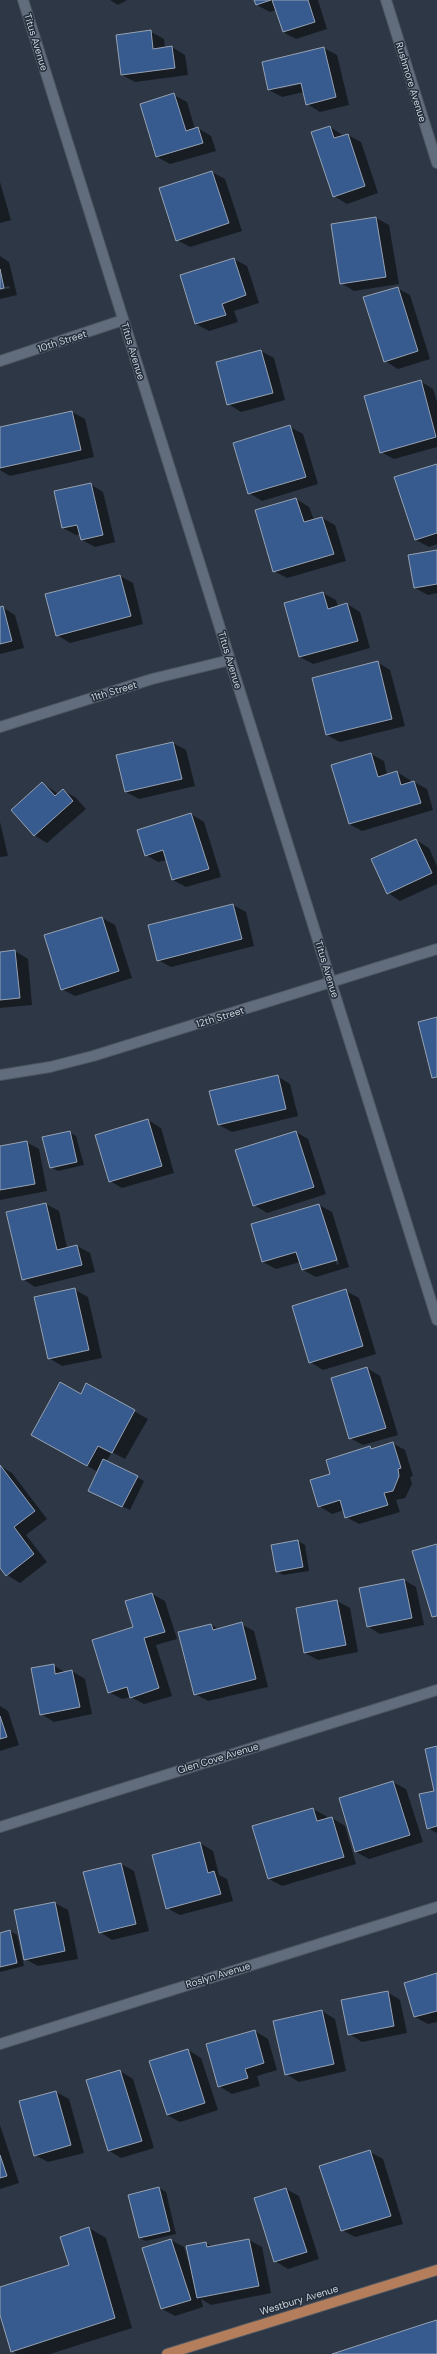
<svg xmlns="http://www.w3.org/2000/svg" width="437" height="2354" font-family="'DM Sans',sans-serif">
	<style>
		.shadow { fill: #0007; fill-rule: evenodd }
		.building { fill: #375b8e; stroke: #96a2b3 }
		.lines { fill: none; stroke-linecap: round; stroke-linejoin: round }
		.minor-casing { stroke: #4c5560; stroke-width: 12 }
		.major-casing { stroke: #4c5560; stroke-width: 12 }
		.minor { stroke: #616c7c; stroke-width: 10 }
		.major { stroke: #b47e5c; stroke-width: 10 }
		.labels { text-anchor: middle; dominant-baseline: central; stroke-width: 3; stroke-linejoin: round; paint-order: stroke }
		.street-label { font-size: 10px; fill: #cdd4dc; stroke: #232d3b }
	</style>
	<rect width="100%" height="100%" fill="#2d3745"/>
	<g class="shadow">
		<polygon points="110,0 127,0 118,5"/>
		<polygon points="255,0 318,0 327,29 296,39 283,32 276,10 270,12 257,5"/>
		<polygon points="151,32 164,39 165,48 172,47 185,55 188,75 135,82 122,75"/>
		<path d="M324,48l13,7 12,50 -29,7 -13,-8 -3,-12 -22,5 -13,-7 -6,-28zM305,81l1,2 -27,6v-2z"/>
		<polygon points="174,95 187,102 195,129 198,128 211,136 216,151 170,164 157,157 141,105"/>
		<polygon points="330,127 344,136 348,135 361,142 378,193 347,204 334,196"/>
		<polygon points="212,172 225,179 242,231 190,247 177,240"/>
		<polygon points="0,182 11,220 0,223"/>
		<polygon points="376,218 389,225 399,284 354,291 341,283 332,225"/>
		<polygon points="0,256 9,262 17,295 0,299 0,290 10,288 9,286 0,288"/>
		<polygon points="234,259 247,266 259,303 234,311 238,322 209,331 196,324"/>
		<polygon points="397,288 410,295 430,359 398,369 385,361"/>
		<polygon points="261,351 274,358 285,400 241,412 228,404"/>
		<polygon points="420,381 433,389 437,402 437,447 394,459 381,452"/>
		<polygon points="72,412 85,419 94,457 10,476 0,470 0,428"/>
		<polygon points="290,427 303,434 318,484 262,501 249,493"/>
		<polygon points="437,465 437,544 429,547 416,540"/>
		<polygon points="90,484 103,492 115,542 95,547 82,540 81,534 76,535 63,528"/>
		<polygon points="296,499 309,507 314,520 322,518 335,525 346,561 287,578 274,571"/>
		<polygon points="437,551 437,593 428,595 415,588"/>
		<polygon points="120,576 133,583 143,624 70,643 57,635"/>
		<polygon points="323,593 336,600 338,607 347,604 360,612 370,648 313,664 300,657"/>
		<polygon points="2,607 15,615 24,648 0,654 0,608"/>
		<polygon points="377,662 390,670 405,726 340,742 327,735"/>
		<polygon points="173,743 186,750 195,786 139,799 126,792 117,756"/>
		<polygon points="371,754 384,761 387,775 397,772 410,780 411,783 414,782 427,789 433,810 362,831 349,824"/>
		<polygon points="43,783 58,794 63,790 76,798 86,809 47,843 34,835"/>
		<polygon points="191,814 204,822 221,877 186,887 173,880 167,860 158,862 146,855"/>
		<polygon points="0,822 8,856 0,857"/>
		<polygon points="416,840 429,848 437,866 437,884 400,901 388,893"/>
		<polygon points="233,905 246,912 254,946 171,967 158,960"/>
		<polygon points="102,918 115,925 132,978 75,996 62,989"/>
		<polygon points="15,951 28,959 32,1005 0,1008 0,953"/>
		<polygon points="277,1076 290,1084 298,1116 232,1132 219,1125"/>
		<polygon points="148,1120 161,1128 174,1173 122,1188 110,1181"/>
		<polygon points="69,1132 76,1136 84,1165 58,1171 51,1167"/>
		<polygon points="296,1132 308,1139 326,1194 267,1213 254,1205"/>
		<polygon points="26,1142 39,1149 47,1191 0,1200 0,1147"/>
		<polygon points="46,1204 59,1211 67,1248 77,1246 90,1253 95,1272 35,1287 23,1279"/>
		<path d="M319,1205l13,7 17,55 -33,10 -13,-7 -3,-8 -24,7 -13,-7zM321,1214h2l16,50 -2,1z"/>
		<polygon points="75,1290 88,1297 102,1358 62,1366 49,1358"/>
		<polygon points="346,1291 359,1298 376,1354 323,1370 310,1362"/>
		<polygon points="367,1368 380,1376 398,1435 363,1445 350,1438"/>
		<polygon points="87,1385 148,1419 125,1459 112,1452 106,1462 144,1481 130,1510 96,1494 98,1472 45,1442"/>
		<path d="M392,1443l13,7 8,26 -3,1 2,7 -7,14 -9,2 4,12 -41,12 -13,-7 -2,-7 -12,4 -13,-8 12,-31 39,-28 3,2zM344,1498l1,1 -18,6v-2z"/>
		<polygon points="0,1466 12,1473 47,1519 26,1535 47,1562 20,1583 7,1575 0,1567"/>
		<polygon points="298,1541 305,1545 309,1571 283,1575 277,1571"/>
		<polygon points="404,1580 416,1587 424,1625 380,1634 367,1626"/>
		<polygon points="152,1594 165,1601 177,1639 156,1645 172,1696 144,1704 131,1697 122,1699 109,1692 134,1628"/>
		<polygon points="337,1601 350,1608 358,1652 318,1660 305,1653"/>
		<polygon points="241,1624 254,1631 268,1687 208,1701 195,1694 180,1632 211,1625 219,1629"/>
		<polygon points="53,1665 66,1673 72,1671 85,1679 92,1714 54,1722 41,1714"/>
		<polygon points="0,1706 8,1711 19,1745 0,1751"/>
		<polygon points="437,1747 437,1833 428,1828 435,1792"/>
		<polygon points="393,1782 406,1789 423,1842 369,1859 356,1852"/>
		<polygon points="313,1809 326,1816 327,1819 332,1818 345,1826 356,1864 282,1886 269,1879 254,1826"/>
		<polygon points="200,1843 213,1851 219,1875 227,1879 233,1901 180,1915 167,1908"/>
		<polygon points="121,1864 134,1871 149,1931 112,1940 100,1932"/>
		<polygon points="55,1903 68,1910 78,1959 38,1966 25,1959 16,1910"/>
		<polygon points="10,1931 17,1935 24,1966 0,1972 0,1934"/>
		<polygon points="437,1974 437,2022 428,2024 415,2017 405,1983"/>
		<polygon points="387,1992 400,2000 407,2033 362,2042 349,2034"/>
		<polygon points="322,2011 335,2019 346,2071 299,2082 286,2074"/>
		<polygon points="255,2031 268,2039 277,2070 257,2076 260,2086 232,2094 219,2086"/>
		<polygon points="188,2050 201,2058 218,2110 180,2122 167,2115"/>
		<polygon points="120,2071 133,2079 154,2148 121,2158 108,2150"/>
		<polygon points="56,2092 69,2099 84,2153 48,2162 35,2155"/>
		<polygon points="0,2125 19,2183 0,2189"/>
		<polygon points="370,2152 383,2159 403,2224 355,2237 342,2230"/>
		<polygon points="159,2188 166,2192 176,2234 146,2241 139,2238"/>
		<polygon points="286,2189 299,2196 319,2259 288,2269 275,2261"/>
		<polygon points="89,2228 106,2238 132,2328 50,2354 17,2354 12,2351 0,2311 0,2288 70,2266"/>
		<polygon points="171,2240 184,2247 190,2267 206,2243 212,2247 249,2240 262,2247 271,2293 211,2305 201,2299 203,2307 175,2316 162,2309"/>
	</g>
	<g class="building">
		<polygon points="254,0 271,0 256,5"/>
		<polygon points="272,0 308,0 315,22 283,32"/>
		<polygon points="151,30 153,49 172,46 175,68 121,75 116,35"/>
		<polygon points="324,47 336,97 306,105 301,83 268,90 262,62"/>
		<polygon points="174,93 186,131 198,127 203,143 156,157 140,104"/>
		<polygon points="330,126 334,138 348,134 365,186 333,197 311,132"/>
		<polygon points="212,171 229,223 176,241 159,188"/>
		<polygon points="376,217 386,277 340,284 331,224"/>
		<polygon points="234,258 246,295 222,304 226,315 195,324 180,275"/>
		<polygon points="0,269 4,288 0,289"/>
		<polygon points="398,287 418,351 384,362 363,297"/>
		<polygon points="261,350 273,393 227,405 216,362"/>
		<polygon points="421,380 436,437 380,453 364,396"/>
		<polygon points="72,411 81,450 0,468 0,427"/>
		<polygon points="290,425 306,477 248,494 233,443"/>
		<polygon points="437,464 437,533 415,540 394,477"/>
		<polygon points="91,483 103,535 81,540 77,525 62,528 54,491"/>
		<polygon points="296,498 304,522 322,517 334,554 273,572 255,510"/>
		<polygon points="437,550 437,584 414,588 408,555"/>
		<polygon points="120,575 131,616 56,636 45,594"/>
		<polygon points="323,592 328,609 347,603 358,641 299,657 284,603"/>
		<polygon points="3,606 12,641 0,644 0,607"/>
		<polygon points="378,661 392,719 326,735 312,678"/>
		<polygon points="173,742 182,779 125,792 116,755"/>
		<polygon points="371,753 378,777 397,771 401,785 414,781 421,803 349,824 331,765"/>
		<polygon points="42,782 55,796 63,789 73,801 34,836 11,810"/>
		<polygon points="191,813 209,869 172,880 163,850 145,856 137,830"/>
		<polygon points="416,839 432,873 387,894 371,859"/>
		<polygon points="233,904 242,939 157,961 148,925"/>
		<polygon points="102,917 119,971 61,990 44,935"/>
		<polygon points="15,950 20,998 0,1000 0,952"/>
		<polygon points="437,1017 437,1077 432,1078 418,1022"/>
		<polygon points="278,1075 286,1109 218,1125 209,1091"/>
		<polygon points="148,1119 162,1166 109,1182 95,1135"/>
		<polygon points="70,1131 77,1162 50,1168 42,1137"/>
		<polygon points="296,1131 314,1187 253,1206 235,1150"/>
		<polygon points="27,1141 35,1184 0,1190 0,1146"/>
		<polygon points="46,1203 57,1250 77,1245 82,1265 22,1280 6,1212"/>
		<polygon points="319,1204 337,1260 302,1270 296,1252 262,1262 251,1224"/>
		<polygon points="75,1288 89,1350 48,1359 34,1297"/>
		<polygon points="346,1289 363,1346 309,1363 292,1306"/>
		<polygon points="367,1367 386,1428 349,1439 331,1378"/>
		<polygon points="60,1382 81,1394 86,1383 135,1410 112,1453 98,1446 87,1466 31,1435"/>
		<polygon points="393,1442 401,1468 398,1469 399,1476 393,1491 384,1493 388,1505 345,1518 340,1500 318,1507 310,1480 330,1474 326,1460 370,1446 371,1449"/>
		<polygon points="103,1459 138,1476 122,1507 88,1491"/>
		<polygon points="0,1465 35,1511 14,1527 34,1554 6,1576 0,1568"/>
		<polygon points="298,1540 303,1567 276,1572 271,1545"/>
		<polygon points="437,1544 437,1616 432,1617 412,1551"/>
		<polygon points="404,1579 412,1618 367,1627 359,1588"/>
		<polygon points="152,1593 165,1632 144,1638 159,1688 130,1698 127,1687 108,1693 92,1640 133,1627 125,1601"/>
		<polygon points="337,1600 346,1645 304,1653 296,1608"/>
		<polygon points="242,1622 256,1679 194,1695 178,1632 211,1624 213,1630"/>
		<polygon points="54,1664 55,1674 72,1670 80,1707 40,1715 31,1668"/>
		<polygon points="0,1716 7,1737 0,1739"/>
		<polygon points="437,1746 437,1826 427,1829 419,1794 434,1791 425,1749"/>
		<polygon points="393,1781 410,1835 355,1852 339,1798"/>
		<polygon points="313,1808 317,1821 332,1817 344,1857 268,1879 252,1826"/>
		<polygon points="200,1842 208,1873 214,1871 221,1894 166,1909 152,1855"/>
		<polygon points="121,1863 136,1924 99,1933 83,1872"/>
		<polygon points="55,1902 65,1951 24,1960 14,1910"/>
		<polygon points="10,1930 17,1963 0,1967 0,1933"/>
		<polygon points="437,1973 437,2011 414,2017 404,1983"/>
		<polygon points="388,1991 394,2026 348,2035 341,2000"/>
		<polygon points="322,2010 334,2064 285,2075 273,2021"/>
		<polygon points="255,2030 264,2063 245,2069 248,2078 218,2087 206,2044"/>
		<polygon points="188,2049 205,2103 167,2115 149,2061"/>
		<polygon points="120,2070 142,2141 108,2151 86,2080"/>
		<polygon points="56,2091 71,2145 34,2156 19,2101"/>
		<polygon points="370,2150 391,2216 341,2231 319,2166"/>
		<polygon points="0,2155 7,2176 0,2178"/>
		<polygon points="159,2187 170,2231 139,2238 128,2195"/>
		<polygon points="286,2188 307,2252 274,2262 254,2198"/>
		<polygon points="89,2227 115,2318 11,2352 0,2315 0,2287 69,2265 60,2237"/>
		<polygon points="171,2239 191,2300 161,2309 142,2248"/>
		<polygon points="249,2239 259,2286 197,2298 186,2246 206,2242 207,2247"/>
		<polygon points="437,2320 437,2354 332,2354 427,2323"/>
	</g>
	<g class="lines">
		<defs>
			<g id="minor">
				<polyline points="23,0 437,1320"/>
				<polyline points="386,0 437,163"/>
				<polyline points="0,361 123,320"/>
				<polyline points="0,727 152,679 230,660"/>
				<polyline points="0,1075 50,1067 93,1056 437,949"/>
				<polyline points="0,1827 437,1690"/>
				<polyline points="0,2044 437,1907"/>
			</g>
			<polyline id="major" points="167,2354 437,2270"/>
		</defs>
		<use href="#minor" class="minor-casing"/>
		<use href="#major" class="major-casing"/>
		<use href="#minor" class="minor"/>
		<use href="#major" class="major"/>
	</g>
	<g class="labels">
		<g class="street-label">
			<text transform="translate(36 42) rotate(73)">Titus Avenue</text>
			<text transform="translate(411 82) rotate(73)">Rushmore Avenue</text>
			<text transform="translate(62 341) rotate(-18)">10th Street</text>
			<text transform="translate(133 351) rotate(73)">Titus Avenue</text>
			<text transform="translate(230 660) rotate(73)">Titus Avenue</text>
			<text transform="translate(114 691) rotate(-17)">11th Street</text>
			<text transform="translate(327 969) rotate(73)">Titus Avenue</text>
			<text transform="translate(220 1017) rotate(-17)">12th Street</text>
			<text transform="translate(218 1758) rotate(-17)">Glen Cove Avenue</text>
			<text transform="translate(218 1975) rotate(-17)">Roslyn Avenue</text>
			<text transform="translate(299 2300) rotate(-17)">Westbury Avenue</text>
		</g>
	</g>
</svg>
